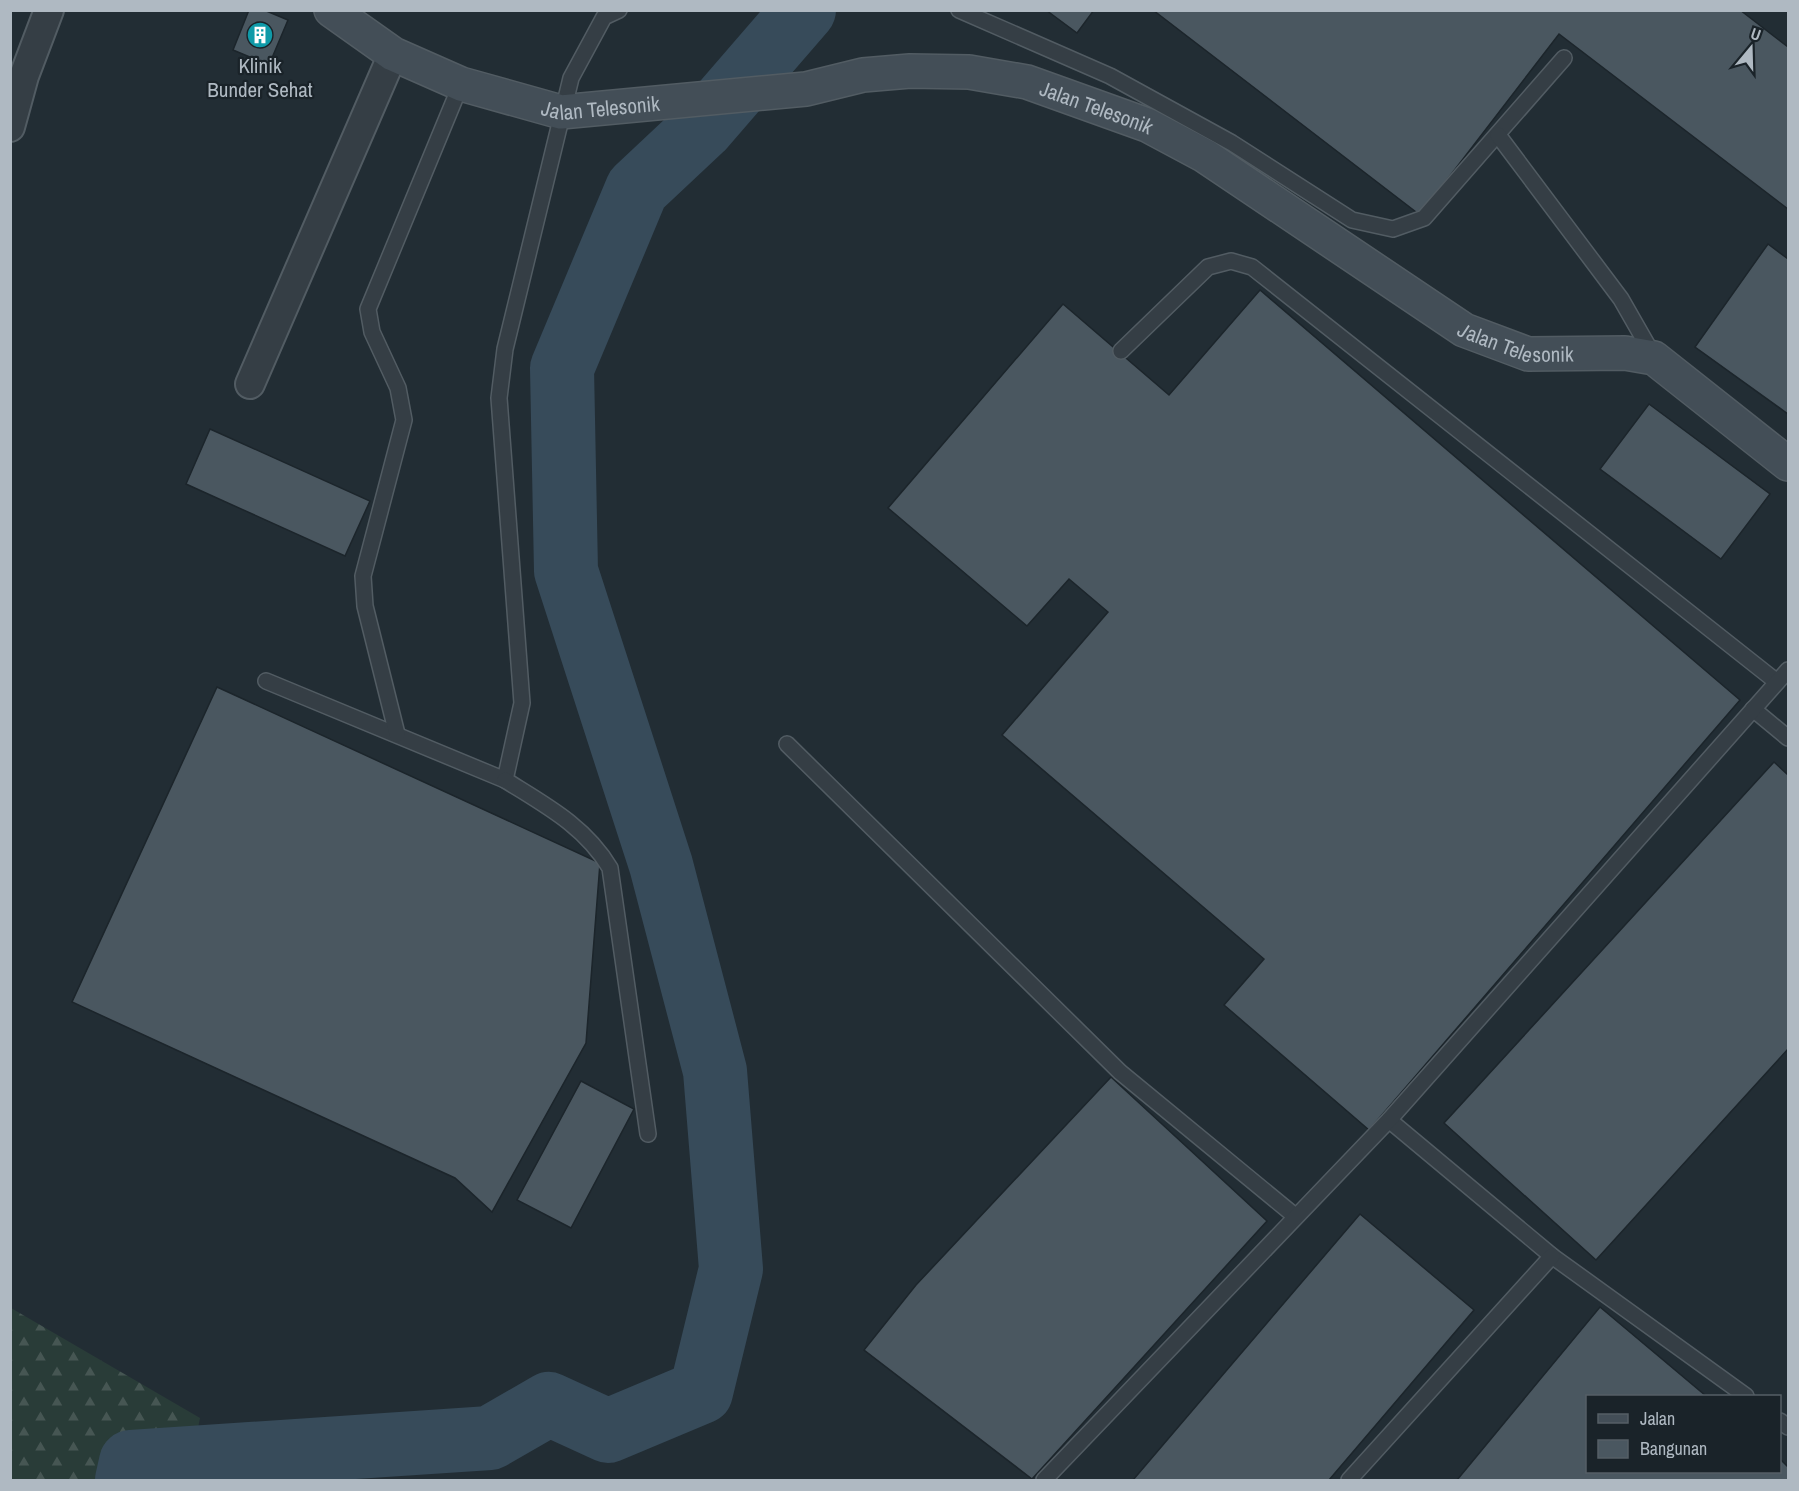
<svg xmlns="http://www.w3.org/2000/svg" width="1799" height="1491" font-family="'Archivo Narrow',sans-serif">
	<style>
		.forest { fill: url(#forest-firs) }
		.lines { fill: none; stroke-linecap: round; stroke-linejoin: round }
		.river { stroke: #374b5a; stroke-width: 64 }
		.building { fill: #4a5760; stroke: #1c252b; stroke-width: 1.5 }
		.lane-casing { stroke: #525c63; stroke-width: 18 }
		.street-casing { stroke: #525c63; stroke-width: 32 }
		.secondary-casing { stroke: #525c63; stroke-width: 36 }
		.lane { stroke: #353e45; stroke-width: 15 }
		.street { stroke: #353e45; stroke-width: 28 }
		.secondary { stroke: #434e57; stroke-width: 33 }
		.labels { text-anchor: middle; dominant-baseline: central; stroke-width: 4.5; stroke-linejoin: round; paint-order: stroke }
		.poi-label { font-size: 21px; fill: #afb9c2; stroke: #1a2329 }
		.street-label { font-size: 21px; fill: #afb9c2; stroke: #1a2329 }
	</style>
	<defs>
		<pattern id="forest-firs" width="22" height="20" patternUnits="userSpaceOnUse" patternTransform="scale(1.5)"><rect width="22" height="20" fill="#293c38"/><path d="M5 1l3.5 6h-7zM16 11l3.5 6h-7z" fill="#465653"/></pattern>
	</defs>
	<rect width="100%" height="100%" fill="#222d34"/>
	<polygon class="forest" points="11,1308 200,1418 187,1480 11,1480"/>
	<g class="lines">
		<polyline class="river" points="127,1480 131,1462 490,1438 549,1404 608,1431 701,1392 731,1269 715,1071 661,865 566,571 562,368 637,189 702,128 804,10"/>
	</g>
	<g class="building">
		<polygon points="249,10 264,10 288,20 269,65 233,50"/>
		<polygon points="1046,10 1094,10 1077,33"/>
		<polygon points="1153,10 1740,10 1788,47 1788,209 1559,34 1420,215"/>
		<polygon points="1768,244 1788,259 1788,414 1695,347"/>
		<polygon points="1260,290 1740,700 1369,1130 1224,1005 1264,959 1002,735 1108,612 1069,579 1027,626 888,508 1063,304 1169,395"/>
		<polygon points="1649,404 1770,494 1721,559 1600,469"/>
		<polygon points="210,429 370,501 345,556 186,484"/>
		<polygon points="217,687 600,863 586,1043 492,1212 455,1178 72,1002"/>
		<polygon points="1774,762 1788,775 1788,1049 1596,1260 1444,1123"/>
		<polygon points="1111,1077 1267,1221 1032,1479 864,1350 916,1285"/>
		<polygon points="581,1081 634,1109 571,1228 517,1200"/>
		<polygon points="1360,1214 1474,1310 1329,1480 1133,1480"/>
		<polygon points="1600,1307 1706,1396 1588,1396 1588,1472 1780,1472 1780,1459 1788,1467 1788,1480 1457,1480"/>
	</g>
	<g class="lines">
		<defs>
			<g id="lane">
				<polyline points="959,10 1110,76 1232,143 1352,220 1393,229 1424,218 1564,58"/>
				<polyline points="1498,135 1621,299 1653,355"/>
				<polyline points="1121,351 1208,267 1231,261 1252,267 1777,682"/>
				<polyline points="266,681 505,780 522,703 499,398 505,349 571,78 604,17 619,10"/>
				<polyline points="1753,709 1788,738"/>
				<polyline points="397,734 365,606 363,576 404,420 398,388 372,332 368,309 461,84"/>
				<polyline points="787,744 1120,1072 1295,1216"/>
				<path d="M505,780c40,25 80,46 105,88l38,266"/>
				<polyline points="1389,1120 1552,1256 1746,1396"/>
				<polyline points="1780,1421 1788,1427"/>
				<polyline points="1044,1480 1389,1120 1788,670"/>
				<polyline points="1349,1480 1552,1256"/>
			</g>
			<g id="street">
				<polyline points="10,127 24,76 49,10"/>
				<polyline points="250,384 393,54"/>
			</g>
			<g id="secondary">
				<path id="s1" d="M331,10l62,44 68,30 100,28 245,-23 57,-14 47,-4 59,1 58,10 120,43 58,31 259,174 64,24 97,-1 29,5 134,106"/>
			</g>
		</defs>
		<use href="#lane" class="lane-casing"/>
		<use href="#street" class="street-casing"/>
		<use href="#secondary" class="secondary-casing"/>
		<use href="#lane" class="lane"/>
		<use href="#street" class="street"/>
		<use href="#secondary" class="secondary"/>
	</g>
	<defs>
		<symbol id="building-disc" viewBox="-11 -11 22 22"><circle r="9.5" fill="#0f9aa8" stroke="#1a2329"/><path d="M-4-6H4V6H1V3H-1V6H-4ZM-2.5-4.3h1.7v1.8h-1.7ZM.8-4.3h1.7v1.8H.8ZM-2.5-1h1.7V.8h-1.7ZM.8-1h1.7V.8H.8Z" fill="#fff"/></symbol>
	</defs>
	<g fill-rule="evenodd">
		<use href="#building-disc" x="245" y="20" width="30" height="30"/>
	</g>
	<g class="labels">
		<g class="poi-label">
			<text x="260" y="65">Klinik<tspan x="260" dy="24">Bunder Sehat</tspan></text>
		</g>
		<g class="street-label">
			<text stroke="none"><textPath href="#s1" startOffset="294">Jalan Telesonik</textPath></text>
			<text stroke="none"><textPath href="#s1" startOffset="798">Jalan Telesonik</textPath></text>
			<text stroke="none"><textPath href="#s1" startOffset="1284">Jalan Telesonik</textPath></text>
		</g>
	</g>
	<rect width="1799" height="1491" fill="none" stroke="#afb9c2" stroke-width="24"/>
	<rect x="1586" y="1395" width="195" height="78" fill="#1a2329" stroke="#565f66" stroke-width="1.5"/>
	<rect x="1598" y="1414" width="30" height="9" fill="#434e57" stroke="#565f66" stroke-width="1.5"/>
	<text x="1640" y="1425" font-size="18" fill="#afb9c2">Jalan</text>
	<rect x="1598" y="1440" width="30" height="18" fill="#4a5760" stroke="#565f66" stroke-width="1.5"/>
	<text x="1640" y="1455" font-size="18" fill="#afb9c2">Bangunan</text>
	<g transform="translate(1751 48) rotate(19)" stroke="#1a2329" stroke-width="4.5" paint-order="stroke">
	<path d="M0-4.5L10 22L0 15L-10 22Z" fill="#afb9c2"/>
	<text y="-9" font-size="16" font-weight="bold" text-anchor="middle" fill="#afb9c2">U</text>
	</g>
</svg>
